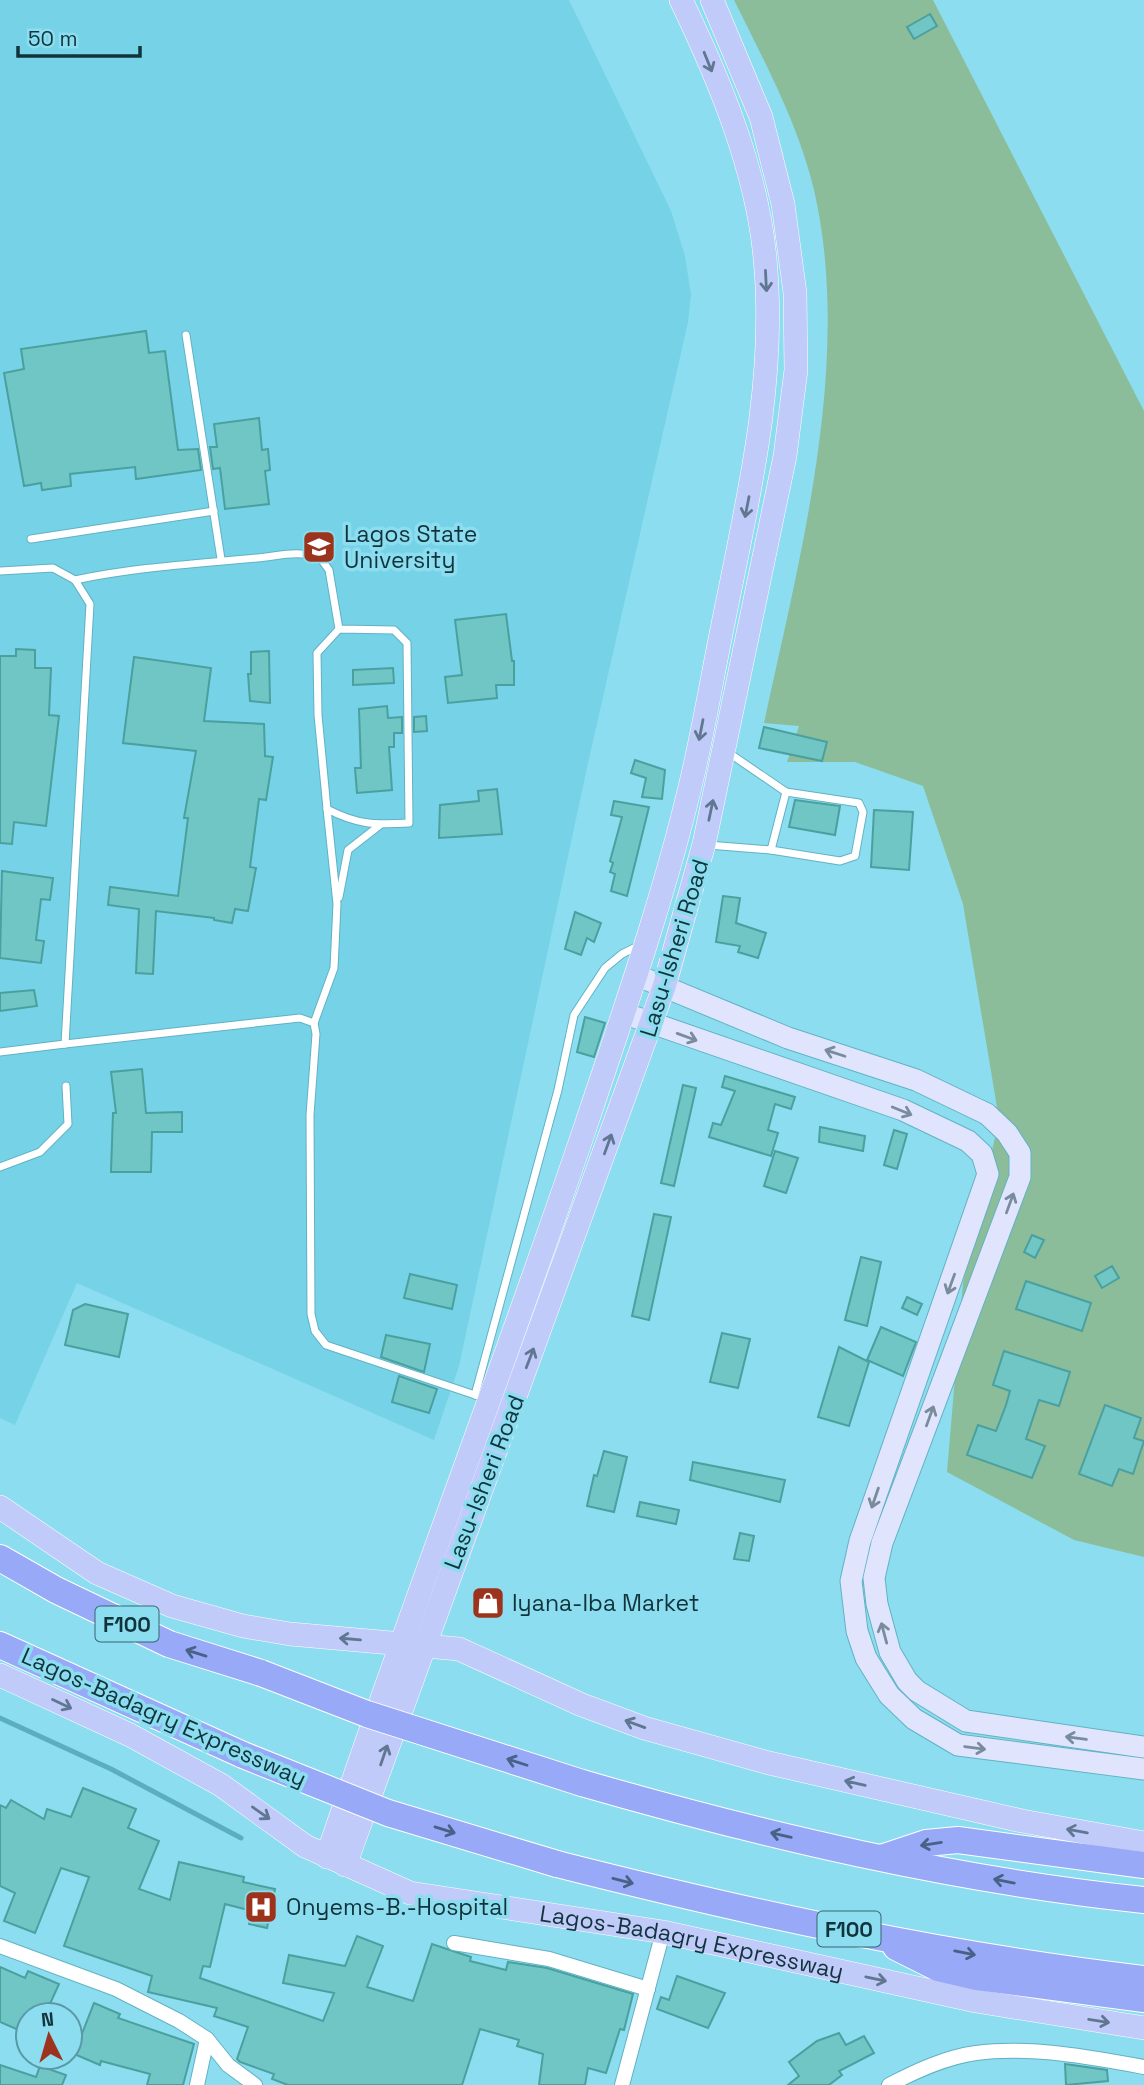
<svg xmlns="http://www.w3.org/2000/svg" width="1144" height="2085" font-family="'Space Grotesk',sans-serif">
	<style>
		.built { fill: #75d2e7 }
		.green { fill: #8cbd9a }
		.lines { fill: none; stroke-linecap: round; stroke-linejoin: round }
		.stream { stroke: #5baec1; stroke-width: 5 }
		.building { fill: #70c6c4; stroke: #4aa09f; stroke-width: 2 }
		.lane-casing { stroke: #61b2c4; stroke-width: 9 }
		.street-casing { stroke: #61b2c4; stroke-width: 16 }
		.secondary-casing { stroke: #61b2c4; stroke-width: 23 }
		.primary-casing { stroke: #fff; stroke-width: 24 }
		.highway-casing { stroke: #fff; stroke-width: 28 }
		.lane { stroke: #fff; stroke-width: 7 }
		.street { stroke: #fff; stroke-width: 14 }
		.secondary { stroke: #e0e5fd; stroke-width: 21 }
		.primary { stroke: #c1cbfa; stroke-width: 23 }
		.highway { stroke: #97a9f7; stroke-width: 26 }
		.highway-bridge-casing { stroke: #fff; stroke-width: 28; stroke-linecap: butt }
		.highway-bridge { stroke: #97a9f7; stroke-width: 26 }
		.oneway { stroke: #607791 }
		.oneway2 { stroke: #788c9c }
		.oneway3 { stroke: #476286 }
		.labels { text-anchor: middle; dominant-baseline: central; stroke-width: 7; stroke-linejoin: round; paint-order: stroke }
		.shield { fill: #8cddef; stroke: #366671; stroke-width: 2 }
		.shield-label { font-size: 21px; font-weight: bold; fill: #11333b }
		.poi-label { font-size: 23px; fill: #11333b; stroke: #8cddef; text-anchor: start }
		.street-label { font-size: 23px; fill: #11333b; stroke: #8cddef }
	</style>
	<rect width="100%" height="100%" fill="#8cddef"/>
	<polygon class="built" points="0,0 569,0 671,211 685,256 691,295 688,322 586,772 459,1366 434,1440 77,1283 15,1425 0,1418"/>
	<path class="green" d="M734,0h199l211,411v1146l-70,-17 -127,-68 16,-189 36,-164 -36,-215 -40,-118 -68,-24h-68l12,-36 -35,-3c36,-167 89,-363 50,-533 -16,-67 -50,-129 -80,-190z"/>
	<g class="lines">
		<polyline class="stream" points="0,1718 111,1769 241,1838"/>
	</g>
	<g class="building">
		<polygon points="930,14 937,26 914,39 907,27"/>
		<polygon points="146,331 149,353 165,351 178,450 198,449 201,470 136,479 135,467 70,474 71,486 42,490 41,483 24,486 4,373 24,369 21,349"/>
		<polygon points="259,418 262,450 268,449 270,470 265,471 269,504 225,509 220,468 213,469 210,447 217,447 214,424"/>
		<polygon points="506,614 512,661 514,661 514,685 496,685 497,698 448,703 445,677 462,675 455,620"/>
		<polygon points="16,649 35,650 35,668 51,668 49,715 59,716 46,826 14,822 12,844 0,843 0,656 16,656"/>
		<polygon points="269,651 270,703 250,701 248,674 251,674 251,652"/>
		<polygon points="134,657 211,668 204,721 264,724 265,756 273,757 266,800 259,799 250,867 256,868 248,911 235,909 232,923 214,920 214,918 156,911 153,974 136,973 139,909 108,905 110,887 178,896 188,818 184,818 196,751 123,743"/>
		<polygon points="393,668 394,683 353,685 353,670"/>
		<polygon points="387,706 388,718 402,717 402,733 394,733 394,747 389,747 392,790 357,793 355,768 361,768 359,709"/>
		<polygon points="426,716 427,731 414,732 414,717"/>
		<polygon points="764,727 827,742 822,761 759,748"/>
		<polygon points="635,760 665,770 662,799 642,797 646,778 631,773"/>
		<polygon points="497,789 502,834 439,838 440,805 479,801 478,791"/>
		<polygon points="795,800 840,806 835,835 789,827"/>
		<polygon points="614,801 649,807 627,896 611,891 615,874 610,872 613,863 610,861 622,817 611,815"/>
		<polygon points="874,810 913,812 909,870 871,867"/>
		<polygon points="2,871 53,878 50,900 41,899 36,940 44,941 41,963 0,958"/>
		<polygon points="723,896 740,898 736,923 766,933 758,958 738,952 740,946 716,942"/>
		<polygon points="575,912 601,923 594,942 587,938 581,955 565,949"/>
		<polygon points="34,990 37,1006 0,1011 0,993"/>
		<polygon points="585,1017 605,1023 594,1057 577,1052"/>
		<polygon points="142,1069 146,1113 182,1112 182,1132 152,1132 151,1172 111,1172 113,1113 116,1113 111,1072"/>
		<polygon points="725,1076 795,1097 791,1109 775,1104 768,1130 778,1133 771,1156 709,1137 713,1123 721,1125 735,1091 722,1087"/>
		<polygon points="683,1085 696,1088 674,1186 661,1183"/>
		<polygon points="820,1127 865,1136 863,1151 819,1142"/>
		<polygon points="894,1130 907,1134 897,1169 884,1165"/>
		<polygon points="775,1151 798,1158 786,1193 764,1186"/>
		<polygon points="654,1214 671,1217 649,1320 632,1316"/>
		<polygon points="1032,1235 1044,1240 1035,1258 1024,1252"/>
		<polygon points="861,1257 881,1262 867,1326 845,1320"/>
		<polygon points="1112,1266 1119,1278 1102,1288 1095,1276"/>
		<polygon points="410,1274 457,1285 452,1309 404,1298"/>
		<polygon points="1026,1281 1091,1303 1082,1331 1016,1309"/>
		<polygon points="907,1297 922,1304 917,1315 902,1308"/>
		<polygon points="85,1304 128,1314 119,1357 65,1345 73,1310"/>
		<polygon points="881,1327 916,1342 903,1376 867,1360"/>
		<polygon points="722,1333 750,1339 738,1388 710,1382"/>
		<polygon points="386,1335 430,1344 424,1372 381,1357"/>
		<polygon points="839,1347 869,1362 849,1426 818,1417"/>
		<polygon points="1004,1351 1070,1372 1059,1406 1039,1400 1026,1439 1045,1446 1032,1478 967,1455 978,1425 996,1431 1006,1405 1010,1391 993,1385"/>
		<polygon points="399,1376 437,1389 429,1413 392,1402"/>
		<polygon points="1105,1405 1141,1418 1134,1438 1144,1441 1133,1474 1119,1469 1112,1486 1079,1474"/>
		<polygon points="604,1451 627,1457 614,1512 587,1506 594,1475 597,1476"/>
		<polygon points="693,1462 785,1480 780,1502 690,1480"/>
		<polygon points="640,1502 679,1510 676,1524 637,1516"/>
		<polygon points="740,1533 754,1536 749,1561 734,1559"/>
		<polygon points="83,1788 136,1809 128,1828 159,1841 139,1889 170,1900 179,1862 244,1877 243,1882 275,1889 267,1928 249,1924 252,1911 225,1904 210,1967 203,1966 200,1978 323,2021 334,1993 283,1983 289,1955 345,1966 357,1936 383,1946 367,1987 413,2001 432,1944 471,1957 470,1961 506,1970 508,1962 547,1968 633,1994 624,2030 620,2029 606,2073 588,2068 585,2085 539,2085 543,2054 517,2046 519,2040 480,2029 462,2085 288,2085 272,2079 274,2074 240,2062 237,2059 248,2027 214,2016 217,2008 148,1992 152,1976 64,1946 89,1877 61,1868 35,1933 4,1921 15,1893 0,1886 0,1805 6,1808 11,1800 44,1819 47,1809 71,1817"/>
		<polygon points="0,1967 25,1978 28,1971 59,1984 45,2015 28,2015 28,2034 0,2022"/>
		<polygon points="677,1976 725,1993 708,2028 657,2009 661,1997 669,2000"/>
		<polygon points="94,2003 120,2014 118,2018 194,2044 183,2085 147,2085 150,2074 101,2061 100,2065 74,2054"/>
		<polygon points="839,2033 846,2045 864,2036 874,2053 839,2071 842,2075 829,2085 788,2085 799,2076 789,2062 817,2041"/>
		<polygon points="1065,2064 1107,2070 1108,2081 1066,2085"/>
		<polygon points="0,2065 36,2077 40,2066 66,2075 62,2085 0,2085"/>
	</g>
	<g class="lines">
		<defs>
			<g id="lane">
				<polyline points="186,335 221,559"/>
				<polyline points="31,539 214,511"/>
				<polyline points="0,571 53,568 75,580 90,604 65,1044 0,1052"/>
				<path d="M75,580c61,-13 120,-16 182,-22 23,-2 42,-9 64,1l8,11 10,59 55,1 13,13 2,180c-34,2 -51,2 -82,-14l-9,-94 -1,-62 22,-24"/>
				<polyline points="708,845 771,850 786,792 726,751"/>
				<polyline points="771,850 840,861 855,856 863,812 859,803 786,792"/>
				<polyline points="339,897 348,850 380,825"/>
				<polyline points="314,1023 334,968 337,904 327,809"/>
				<polyline points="65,1044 300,1018 314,1023 316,1034 310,1115 311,1314 315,1331 326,1345 487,1399"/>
				<polyline points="0,1167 40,1152 68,1124 66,1086"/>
				<polyline points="475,1395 558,1090 574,1015 605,968 622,954 638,946"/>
			</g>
			<g id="street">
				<polyline points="454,1943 549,1959 648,1989"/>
				<polyline points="0,1946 116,1989 179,2021 207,2039 228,2065 255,2085"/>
				<polyline points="197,2085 207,2039"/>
				<polyline points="622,2085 663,1932"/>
				<path d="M889,2085c27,-14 57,-28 87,-32 54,-7 115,4 168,14"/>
			</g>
			<g id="secondary">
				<polyline points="636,975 788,1038 916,1080 987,1114 1007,1133 1020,1153 1020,1177 882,1543 874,1578 877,1604 890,1652 907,1681 917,1691 966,1721 1144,1747"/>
				<polyline points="623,1013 903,1110 968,1141 982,1154 988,1174 860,1541 851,1581 857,1631 866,1658 889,1695 914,1719 958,1745 1144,1769"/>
			</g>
			<g id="primary">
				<polyline points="0,1507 97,1573 172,1606 243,1626 290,1634 459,1649 582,1705 644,1728 769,1763 1022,1821 1144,1843"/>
				<path id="s1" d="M0,1675l130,60 91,50 84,61 105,47 253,39 313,69 168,27"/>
				<path d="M327,1857c83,-247 177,-489 260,-735 37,-111 76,-222 103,-335 13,-54 22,-109 33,-163 24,-121 54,-241 42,-366 -8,-88 -46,-179 -84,-258"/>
				<polyline points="345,1865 664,987 704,844 785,456 796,370 795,293 783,204 761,117 712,0"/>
			</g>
			<g id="highway">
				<polyline points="0,1558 56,1590 169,1644 261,1673"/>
				<polyline points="0,1645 243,1755"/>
				<path d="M582,1783c184,53 371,97 562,117"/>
				<polyline points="884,1857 926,1843 958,1840 1144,1865"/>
				<path d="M557,1864c193,49 389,92 587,115"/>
				<polyline points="896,1947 938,1968 977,1977 1144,1999"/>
			</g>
		</defs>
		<use href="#lane" class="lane-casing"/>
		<use href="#street" class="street-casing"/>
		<use href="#secondary" class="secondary-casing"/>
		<use href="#primary" class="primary-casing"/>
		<use href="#highway" class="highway-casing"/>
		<use href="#lane" class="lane"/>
		<use href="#street" class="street"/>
		<use href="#secondary" class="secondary"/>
		<use href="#primary" class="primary"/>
		<use href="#highway" class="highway"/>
		<defs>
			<g id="highway-bridge">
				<polyline points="261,1673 367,1714 582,1783"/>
				<polyline points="243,1755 388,1813 557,1864"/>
			</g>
		</defs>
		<use href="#highway-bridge" class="highway-bridge-casing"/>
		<use href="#highway-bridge" class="highway-bridge"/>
	</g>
	<defs><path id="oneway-shaft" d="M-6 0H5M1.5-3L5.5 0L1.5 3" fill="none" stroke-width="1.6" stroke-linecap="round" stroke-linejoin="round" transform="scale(1.75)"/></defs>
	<g class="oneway">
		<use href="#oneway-shaft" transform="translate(708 62) rotate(68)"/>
		<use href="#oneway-shaft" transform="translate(766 281) rotate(87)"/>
		<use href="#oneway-shaft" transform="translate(747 507) rotate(101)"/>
		<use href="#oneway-shaft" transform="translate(701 730) rotate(101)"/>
		<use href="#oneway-shaft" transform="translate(711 810) rotate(-78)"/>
		<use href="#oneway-shaft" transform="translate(608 1144) rotate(-70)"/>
		<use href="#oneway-shaft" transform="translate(530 1358) rotate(-69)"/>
		<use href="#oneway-shaft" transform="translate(350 1639) rotate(-175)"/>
		<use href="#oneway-shaft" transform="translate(62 1704) rotate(25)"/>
		<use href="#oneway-shaft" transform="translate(635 1724) rotate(-160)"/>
		<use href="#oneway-shaft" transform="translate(384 1755) rotate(-71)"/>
		<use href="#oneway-shaft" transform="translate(855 1783) rotate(-167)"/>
		<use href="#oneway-shaft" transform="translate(261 1813) rotate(35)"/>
		<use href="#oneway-shaft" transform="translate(1077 1831) rotate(-170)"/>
		<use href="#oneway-shaft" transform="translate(876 1979) rotate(12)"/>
		<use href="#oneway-shaft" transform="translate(1099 2021) rotate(9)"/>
	</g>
	<g class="oneway2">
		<use href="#oneway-shaft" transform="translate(687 1037) rotate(20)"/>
		<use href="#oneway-shaft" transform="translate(835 1053) rotate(-162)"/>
		<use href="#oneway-shaft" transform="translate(902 1111) rotate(22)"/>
		<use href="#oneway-shaft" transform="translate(1010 1203) rotate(-70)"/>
		<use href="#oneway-shaft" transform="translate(951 1284) rotate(110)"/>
		<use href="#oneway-shaft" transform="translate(930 1416) rotate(-70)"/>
		<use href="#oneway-shaft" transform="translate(875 1498) rotate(109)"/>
		<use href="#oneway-shaft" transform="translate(884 1633) rotate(-105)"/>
		<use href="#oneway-shaft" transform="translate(1076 1738) rotate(-172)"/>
		<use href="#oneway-shaft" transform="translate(975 1748) rotate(8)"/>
	</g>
	<g class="oneway3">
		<use href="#oneway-shaft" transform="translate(196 1653) rotate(-163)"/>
		<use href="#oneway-shaft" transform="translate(517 1762) rotate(-162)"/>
		<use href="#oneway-shaft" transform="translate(445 1830) rotate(17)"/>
		<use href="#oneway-shaft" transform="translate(781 1835) rotate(-167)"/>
		<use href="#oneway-shaft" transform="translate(931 1844) rotate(171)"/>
		<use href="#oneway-shaft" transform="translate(623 1881) rotate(14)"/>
		<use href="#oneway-shaft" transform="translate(1004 1881) rotate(-169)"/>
		<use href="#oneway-shaft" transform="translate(965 1953) rotate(11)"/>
	</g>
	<defs>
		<symbol id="university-square" viewBox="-11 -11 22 22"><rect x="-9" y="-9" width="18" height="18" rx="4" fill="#9c331d" stroke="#8cddef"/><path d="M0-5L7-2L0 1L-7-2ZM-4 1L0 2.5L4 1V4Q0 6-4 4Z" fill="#fff"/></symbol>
		<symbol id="shop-square" viewBox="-11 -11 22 22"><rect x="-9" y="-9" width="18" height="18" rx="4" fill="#9c331d" stroke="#8cddef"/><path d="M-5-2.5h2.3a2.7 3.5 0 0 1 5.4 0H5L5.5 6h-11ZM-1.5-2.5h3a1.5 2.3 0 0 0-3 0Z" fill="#fff"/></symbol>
		<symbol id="hospital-square" viewBox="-11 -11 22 22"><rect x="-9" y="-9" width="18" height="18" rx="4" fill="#9c331d" stroke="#8cddef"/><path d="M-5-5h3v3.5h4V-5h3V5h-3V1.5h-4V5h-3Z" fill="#fff"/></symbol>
	</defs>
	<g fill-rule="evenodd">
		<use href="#university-square" x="300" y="528" width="38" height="38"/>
		<use href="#shop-square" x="469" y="1584" width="38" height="38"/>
		<use href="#hospital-square" x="242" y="1888" width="38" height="38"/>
	</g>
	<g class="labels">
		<g class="shield">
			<rect x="95.5" y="1606.5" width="63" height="35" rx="5"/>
			<rect x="817.5" y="1911.5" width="63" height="35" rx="5"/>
		</g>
		<g class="shield-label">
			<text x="127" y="1624">F100</text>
			<text x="849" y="1929">F100</text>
		</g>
		<g class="poi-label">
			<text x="344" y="534">Lagos State<tspan x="344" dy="26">University</tspan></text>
			<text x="512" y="1603">Iyana-Iba Market</text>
			<text x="286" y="1907">Onyems-B.-Hospital</text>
		</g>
		<g class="street-label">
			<text transform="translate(674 948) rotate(-73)">Lasu-Isheri Road</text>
			<text transform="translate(484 1482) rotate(-69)">Lasu-Isheri Road</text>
			<text transform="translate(164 1717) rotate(24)">Lagos-Badagry Expressway</text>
			<text stroke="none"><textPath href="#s1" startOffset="752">Lagos-Badagry Expressway</textPath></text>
		</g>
	</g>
	<g transform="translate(49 2036) rotate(355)"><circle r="33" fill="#8cddef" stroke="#5b99a7" stroke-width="2"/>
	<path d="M0-5L12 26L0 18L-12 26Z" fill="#9c331d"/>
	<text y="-10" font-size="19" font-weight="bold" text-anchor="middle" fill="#11333b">N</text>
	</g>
	<path d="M18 46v10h122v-10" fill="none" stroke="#11333b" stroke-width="3.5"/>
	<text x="28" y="46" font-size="21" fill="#11333b" stroke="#8cddef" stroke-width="5" paint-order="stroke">50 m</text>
</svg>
